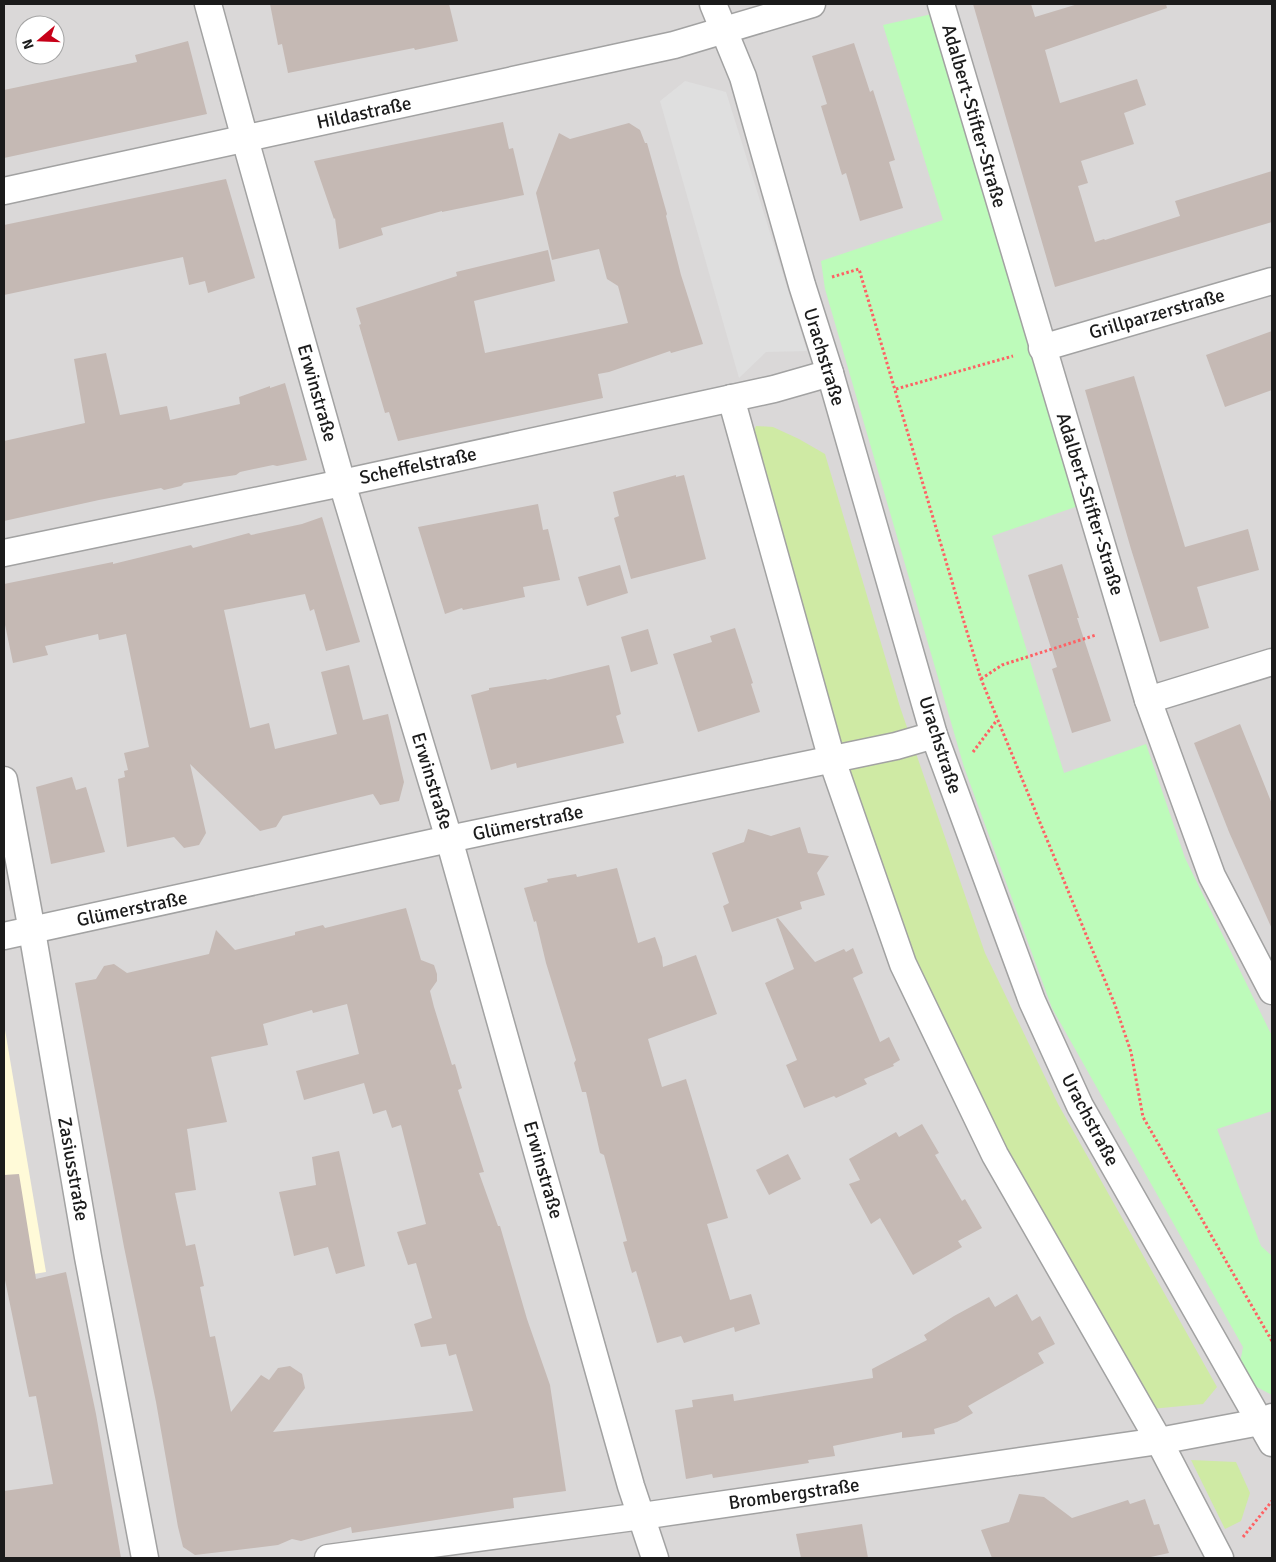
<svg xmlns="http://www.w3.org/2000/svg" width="1276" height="1562" font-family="Signika,sans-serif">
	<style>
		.residential { fill: #dad8d8; fill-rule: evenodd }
		.education { fill: #fffad8 }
		.grass { fill: #cfeaa4 }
		.park { fill: #bdfbba }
		.parking { fill: #dfdfdf }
		.building { fill: #c5b9b4; fill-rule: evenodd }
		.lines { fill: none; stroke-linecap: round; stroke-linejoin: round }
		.street-casing { stroke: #a2a2a2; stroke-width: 29 }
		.path { stroke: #fe6164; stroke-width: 3; stroke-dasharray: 2.5 2.5; stroke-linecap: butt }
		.street { stroke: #fff; stroke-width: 26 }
		.labels { text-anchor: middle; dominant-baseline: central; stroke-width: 4.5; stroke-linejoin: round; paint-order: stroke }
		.street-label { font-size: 19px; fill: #1b1b1b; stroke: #fff }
	</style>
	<rect width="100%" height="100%" fill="#ede8e0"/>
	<path class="residential" d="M4,4h1268v1554h-1268zM25,25h30v30h-30z"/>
	<polygon class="education" points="4,1024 46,1272 4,1279"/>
	<g class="grass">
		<polygon points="756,426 773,427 799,439 825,454 900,707 985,953 1058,1104 1217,1387 1203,1404 1151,1409 995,1128 912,957 849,773 752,435"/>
		<polygon points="1191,1460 1236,1462 1250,1493 1241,1521 1225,1529"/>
	</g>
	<polygon class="park" points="932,14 1081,505 992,536 1064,773 1146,744 1185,858 1272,1036 1272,1111 1217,1129 1261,1246 1272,1256 1272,1395 1253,1385 1240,1363 1243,1347 1052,1008 964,767 825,289 821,261 943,220 883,25"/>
	<polygon class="parking" points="685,81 726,92 807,351 766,352 739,378 660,101"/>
	<g class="building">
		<polygon points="270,4 449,4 458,41 415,50 414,48 288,73 282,44 278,45"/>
		<polygon points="973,4 1031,4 1035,17 1078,4 1166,4 1167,8 1045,50 1060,103 1137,79 1146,105 1124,113 1134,144 1081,161 1088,183 1078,186 1095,242 1104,239 1105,240 1180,216 1175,201 1272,171 1272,222 1055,287"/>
		<polygon points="188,41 207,114 4,158 4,90 137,62 135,55"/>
		<polygon points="854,43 870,92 873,90 895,160 889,162 903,208 860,221 846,173 842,175 821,106 827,104 812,56"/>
		<polygon points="503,122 509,149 513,148 524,195 442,212 442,211 381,228 383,235 339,249 335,218 334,219 314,161"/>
		<polygon points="629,123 640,130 645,143 647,143 667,214 666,216 681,275 703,344 671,353 670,351 609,372 598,374 603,398 398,441 389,412 385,413 359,325 361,324 356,308 457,276 456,272 548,250 555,281 474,301 485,353 628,323 618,286 607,279 599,249 552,260 536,193 559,133 570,139"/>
		<polygon points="226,179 255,278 208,293 205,281 189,285 183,257 4,295 4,225"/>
		<polygon points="1272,331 1272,390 1225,407 1206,355"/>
		<polygon points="106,353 120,415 167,406 170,420 240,404 239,397 270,386 270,388 285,383 307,460 277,466 273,465 240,472 236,475 196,481 184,483 181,486 164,490 161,488 99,500 4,521 4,441 85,423 74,359"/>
		<polygon points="1134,376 1185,547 1248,529 1259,570 1197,587 1209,628 1160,642 1131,549 1085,390"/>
		<polygon points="676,475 676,477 684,475 706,559 631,579 614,518 619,516 613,492"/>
		<polygon points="538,504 543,530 548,529 560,580 523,587 525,597 463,610 462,608 445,614 418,527"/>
		<polygon points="322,517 360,642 326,651 314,609 310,611 305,594 224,610 250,728 269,723 275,749 337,734 321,672 349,665 363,720 388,714 404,782 399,801 380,805 373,794 283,816 276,827 260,831 190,764 206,833 199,845 184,848 174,837 127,847 118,779 125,777 124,771 128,770 124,753 149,747 126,634 99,640 98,634 45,646 48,655 13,663 4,620 4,584 113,562 113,564 191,545 193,548 249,533 251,535 302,524"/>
		<polygon points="1062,564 1079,618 1077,618 1111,721 1072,733 1052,669 1057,667 1028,575"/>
		<polygon points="620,565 628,593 587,606 578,577"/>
		<polygon points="735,628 753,683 751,684 760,712 698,732 673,654 712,642 710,636"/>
		<polygon points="648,629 658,664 631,672 621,637"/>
		<polygon points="609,665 621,714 616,716 624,743 517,768 516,763 491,770 471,695 489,690 489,688 546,679 547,680"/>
		<polygon points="1240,724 1272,804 1272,929 1229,832 1194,743"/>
		<polygon points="72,777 76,790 86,787 105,852 51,864 36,787"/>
		<polygon points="800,827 808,853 829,856 817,873 825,895 800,902 802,909 732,932 723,906 729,903 712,853 744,842 748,829 771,836"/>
		<polygon points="617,868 638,943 655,937 662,957 663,967 696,955 717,1014 648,1039 662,1087 686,1079 728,1218 707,1224 730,1300 751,1294 760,1324 735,1332 734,1327 684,1343 681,1336 657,1343 636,1271 632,1273 623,1242 627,1241 604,1155 600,1153 586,1092 582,1092 574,1063 576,1060 546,963 536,921 534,922 524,888 548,882 547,879 576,874 577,877"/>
		<path d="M406,908l15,52 13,5 3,9v7l-7,10 4,16 18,58 3,-1 7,24 -4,2 26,82 -5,1 19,53h2l27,93 23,66 16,106 -53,7 1,10 -162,25 -1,-6 -50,14 -9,-2 -14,6 -83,10 -12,-8 -5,-20 -22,-125 -32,-155 -49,-264 21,-4 8,-13 10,-2 13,9 82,-19 7,-24 19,20 60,-15v-3l28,-7 2,3zM347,1004l12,50 -63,17 8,29 60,-17 9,31 13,-4 6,18 9,-3 25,99 -29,8 11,33 8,-2 16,55 -18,6 7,23 25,-3 3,12 7,-2 17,57 -200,21 32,-44 -3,-14 -12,-8 -12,2 -9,12 -8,-5 -30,37 -16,-76 -5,1 -10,-50 4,-1 -9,-42 -9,2 -11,-53 21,-3 -9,-61 40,-7 -16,-65 57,-12 -5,-21 49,-14 1,3z"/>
		<polygon points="778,918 815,962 844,949 846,952 853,948 863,973 853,978 880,1042 889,1037 900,1060 893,1064 894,1066 864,1079 867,1084 836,1098 834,1096 804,1108 786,1065 797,1060 765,983 794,969 776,919"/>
		<polygon points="922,1124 939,1153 935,1155 962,1201 965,1199 982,1228 958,1241 962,1247 913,1275 880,1218 871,1224 849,1184 860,1180 849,1159 896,1132 899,1137"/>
		<polygon points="339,1151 365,1266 336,1274 328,1247 294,1256 279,1192 316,1185 312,1157"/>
		<polygon points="788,1154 801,1179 769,1195 756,1170"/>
		<polygon points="19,1174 36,1279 66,1272 96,1414 121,1558 4,1558 4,1491 53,1484 36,1396 29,1397 4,1275 4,1175"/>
		<polygon points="1017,1294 1032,1321 1040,1316 1055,1344 1038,1353 1044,1363 968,1406 973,1413 957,1422 934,1429 935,1434 902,1438 902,1432 833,1446 835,1456 808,1460 809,1463 713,1478 712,1474 686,1479 675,1410 693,1407 692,1400 733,1394 734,1401 873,1378 872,1369 927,1340 924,1335 954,1316 989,1297 995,1307"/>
		<polygon points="1019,1494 1044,1497 1072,1518 1128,1500 1130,1504 1145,1499 1154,1525 1159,1524 1169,1553 1146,1558 992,1558 981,1530 1009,1522"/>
		<polygon points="862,1524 868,1558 801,1558 796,1534"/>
	</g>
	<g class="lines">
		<defs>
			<g id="street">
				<polyline points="208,4 245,139 342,483 449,839 631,1486 655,1558"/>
				<polyline points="713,4 743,77 802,285 830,373 934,735 1032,1001 1080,1106 1272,1443"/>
				<polyline points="941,4 1148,700 1212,876 1272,991"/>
				<polyline points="4,191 674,45 812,4"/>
				<polyline points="1042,348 1272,281"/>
				<polyline points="731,398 832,760 903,964 995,1155 1159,1441 1220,1558"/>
				<polyline points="4,553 342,483 774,389 830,373"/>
				<polyline points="1148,700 1272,662"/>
				<polyline points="4,780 32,931 88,1257 145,1558"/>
				<polyline points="4,936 449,839 896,746 934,735"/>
				<polyline points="328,1558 642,1516 1159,1441 1260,1422 1272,1417"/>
			</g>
		</defs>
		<use href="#street" class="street-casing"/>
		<g class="path">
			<polyline points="832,277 859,269 981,679 1115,1005 1131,1052 1143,1117 1272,1341"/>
			<polyline points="896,389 1013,356"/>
			<polyline points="981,679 1002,665 1096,635"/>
			<polyline points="973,752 997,720"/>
			<polyline points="1243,1537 1272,1501"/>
		</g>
		<use href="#street" class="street"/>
	</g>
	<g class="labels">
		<g class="street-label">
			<text transform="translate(364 113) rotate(-12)">Hildastraße</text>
			<text transform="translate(974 116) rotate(74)">Adalbert-Stifter-Straße</text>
			<text transform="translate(1157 314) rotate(-16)">Grillparzerstraße</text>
			<text transform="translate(824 357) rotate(73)">Urachstraße</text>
			<text transform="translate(317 393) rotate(74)">Erwinstraße</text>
			<text transform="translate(418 466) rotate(-12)">Scheffelstraße</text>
			<text transform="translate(1090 504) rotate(73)">Adalbert-Stifter-Straße</text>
			<text transform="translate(940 745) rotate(72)">Urachstraße</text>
			<text transform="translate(432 781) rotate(73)">Erwinstraße</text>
			<text transform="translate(528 823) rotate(-12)">Glümerstraße</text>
			<text transform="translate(132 909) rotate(-12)">Glümerstraße</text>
			<text transform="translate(1090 1120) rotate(62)">Urachstraße</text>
			<text transform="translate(73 1169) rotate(80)">Zasiusstraße</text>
			<text transform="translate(543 1170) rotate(74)">Erwinstraße</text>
			<text transform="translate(794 1494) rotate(-8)">Brombergstraße</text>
		</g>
	</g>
	<rect width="1276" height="1562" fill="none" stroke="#1b1b1b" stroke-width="10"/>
	<g transform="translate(40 40) rotate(251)"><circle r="24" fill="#ffffff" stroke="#a4a4a4"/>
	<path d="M0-4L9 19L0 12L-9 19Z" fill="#c70018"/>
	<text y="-8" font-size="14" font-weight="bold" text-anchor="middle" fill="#1b1b1b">N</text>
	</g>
</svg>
